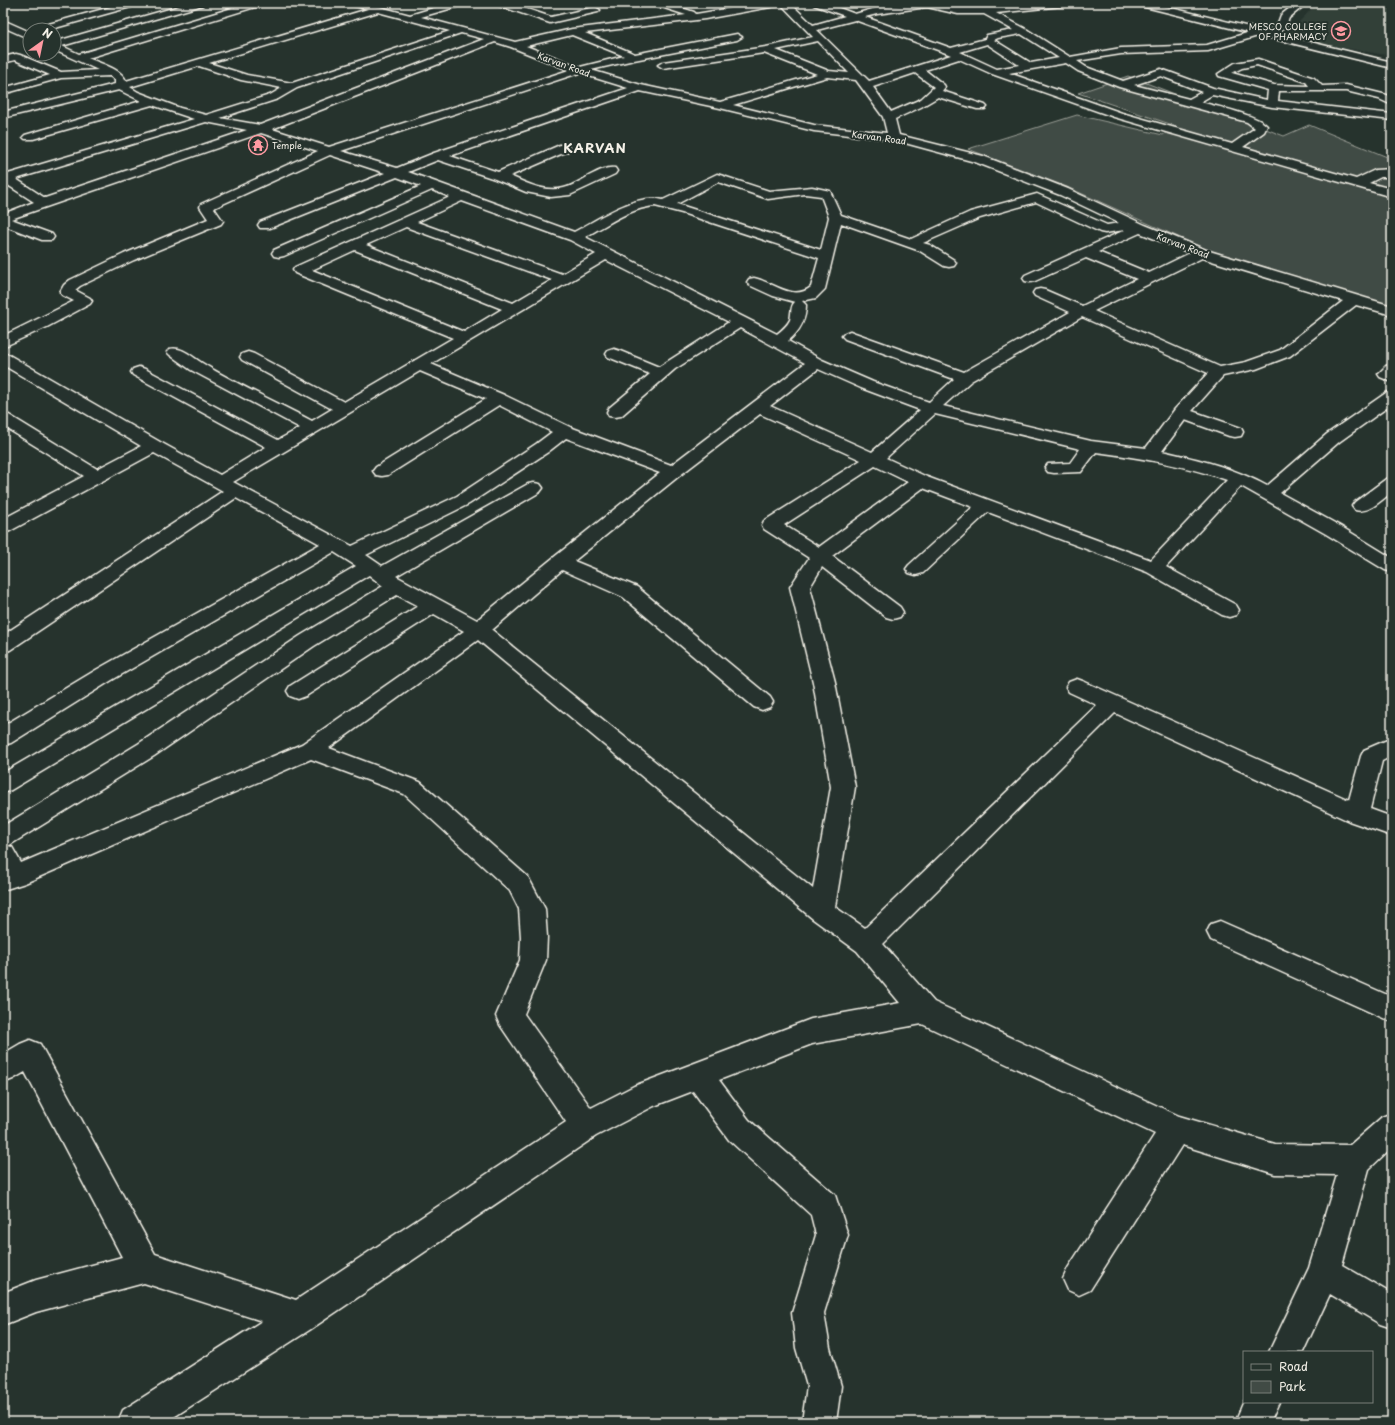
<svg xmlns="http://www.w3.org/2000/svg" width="1395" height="1425" font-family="'Playpen Sans',sans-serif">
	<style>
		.built { fill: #333f39 }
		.green { fill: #414b45; stroke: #9a9e96 }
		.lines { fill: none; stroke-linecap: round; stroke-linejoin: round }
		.minor-casing { stroke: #f4f1e8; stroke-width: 3 }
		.major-casing { stroke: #f4f1e8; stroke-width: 3 }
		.minor { fill: #26332d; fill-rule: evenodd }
		.major { fill: #26332d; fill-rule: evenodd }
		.labels { text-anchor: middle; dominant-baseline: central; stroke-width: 4; stroke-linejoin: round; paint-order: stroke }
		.far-poi-label { font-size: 9px; fill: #f4f1e8; stroke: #26332d; text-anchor: end }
		.far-street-label { font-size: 9px; fill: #f4f1e8; stroke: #26332d }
		.far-district-label { font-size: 13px; font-weight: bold; letter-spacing: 1px; fill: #f4f1e8; stroke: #26332d }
	</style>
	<rect width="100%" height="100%" fill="#26332d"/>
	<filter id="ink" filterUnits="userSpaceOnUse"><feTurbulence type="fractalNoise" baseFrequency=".025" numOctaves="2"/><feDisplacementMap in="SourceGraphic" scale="8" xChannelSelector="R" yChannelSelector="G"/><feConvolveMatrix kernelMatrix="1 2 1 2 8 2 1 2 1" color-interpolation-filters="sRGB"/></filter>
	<g filter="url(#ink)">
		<polygon class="built" points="1317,3 1382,3 1392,5 1392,56 1284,38"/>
		<polygon class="green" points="1128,76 1284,136 1309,125 1392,159 1392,306 1205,249 1067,187 968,149 1077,115 1163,135 1176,126 1078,93"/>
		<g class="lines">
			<defs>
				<g id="minor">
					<polygon points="125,3 140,3 138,5 48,30 32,30 34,28"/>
					<path d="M190,3h15l-2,2 -141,41 17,8 170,-51h15l-2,2 -174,53c11,5 34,11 38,23l242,-72 -17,-4 -2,-2h16l45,12 40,-12h15l-2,2 -42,12 94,25 57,-13 114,-14 -31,-10 -2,-2h14l27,9 2,2 65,-11h29l23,22 32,-9 -31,-11 -2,-2h14l29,11 21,-6 38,-5h21l23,5h28l49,-5h32l-5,3 -66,7 30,16 44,28 51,-9 86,-3 50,-15h14l7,-7 3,-8 15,-12h11l-18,15 -3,8 -10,9 -18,1 -50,15 -87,3 -44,7 9,6 37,14 38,-12 52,19 54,12 1,-10 -49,-14 -1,-2 17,-11 23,-4 56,19 8,8 24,-1 41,10 5,3v7l-13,-6 -33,-8h-67l-1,10 114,13v6l-120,-13 -60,-12 -12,7c15,4 58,13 67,24l-3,6 -21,15 113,32 19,-9 17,-1v8h-11l-12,6 23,6v8l-278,-80 -122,-43 -33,-15 -34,11 19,15 1,2 -3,4 43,14 2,2 -2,2h-8l-39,-12 -17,10 -26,12 4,16 84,21 85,33 77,36 61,25 186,56v9l-36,-10 -66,51 -34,13 -33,7 -31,35 49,17 2,4 -2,4 -6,1 -6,-1 -44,-16 -23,31c38,9 70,16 105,35l60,-52 59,-41 6,-2v13l-53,38 -59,51 60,33 52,32v14l-7,-2 -59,-36 -85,-48 -75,81 70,38 3,5 -3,5 -7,2 -7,-2 -75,-43 -159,-60 -65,61 -7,2 -7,-2 -3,-4 3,-4 64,-58 -50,-19 -91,68 68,51 3,5 -3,5 -7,2 -7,-2 -64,-50 -12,20 25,95 20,105 -20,120 30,21 232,-223 -28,-13 -3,-5 3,-5 8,-3 8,3 264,118 12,-44 3,-6 28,-12v18l-10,5 -12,48 22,8v19l-43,-15 -234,-108 -232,231 51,58 245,114 96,28 75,1 32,-28 10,-4v34l-23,22 -27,96 50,29v34l-12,-4 -50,-30 -27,58h-34l40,-84 28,-93 -62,-1 -93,-29 -92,145 -11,5 -11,-5 -5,-11 5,-11 87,-134 -233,-110 -110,20 -93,36 30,40 86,75 13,40 -24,78 6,35 11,38 -5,36h-34l5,-36 -11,-38 -4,-35 24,-78 -5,-20 -82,-75 -36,-49 -39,15 -58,30 -285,193 -145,93h-48l5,-12 139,-89 -118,-38 -108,29 -33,13v-32l33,-13 86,-23 -97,-185 -12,7 -10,4v-29l17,-10 10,-4 10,4 115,210 141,46 270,-178 -66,-97 -4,-9 24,-56 1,-23 -2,-28 -9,-18 -106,-97 -93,-35 -286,124 -22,7v-64l135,-82 162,-108 83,-50 -14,-11 -358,215 -8,3v-20l353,-207 -22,-14 -222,128 -101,63 -8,2v-19l93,-56 224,-126 -84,-46 -226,152 -7,2v-17l220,-144 -69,-38 -144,78 -7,2v-14l81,-43 -81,-50v-12l6,1 88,54 44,-23 -138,-81v-12l6,2 151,87 60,33 46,-28 -133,-72 -2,-3 2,-3 6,-2 6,2 133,71 22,-12 -109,-58 -21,-15 -3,-3 3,-3c12,-3 22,8 32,14 34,21 74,39 110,58l20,-12 -90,-49 -2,-3 2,-3 6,-2 6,2 90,48 109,-64 -158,-65 -2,-3 2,-3 155,-70 -18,-7 -148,66 -5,1 -5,-1 -2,-3 2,-3 147,-64 -24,-9 -127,51h-10l-2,-3 2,-3 125,-49 -55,-18 -116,53 9,13 -2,3 -87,36 -54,26 -5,4 15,8 2,3 -2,3 -43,23 -44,20v-11l71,-35 -12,-6 -2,-3 4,-7 6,-5 54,-26 84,-35 -8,-12 1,-3 117,-53 -57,-18 -250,86 41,15 2,3 -2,3h-10l-39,-15v-11l31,-12 -31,-20v-10l5,2 186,-55 -42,-14 -119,34h-8l-2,-2 2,-2 116,-34 -22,-11 -116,28v-6l112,-28v-4l-5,-4 -49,2 -58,16v-6l47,-13 -35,-15 -12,3v-6l13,-3 4,1 41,17 37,-2 -44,-20v-8zM780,3l33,34 -47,10 -103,15 -5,3 5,3 101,-15 53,21 -97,28 -79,-17 -50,-15 43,-10 103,-20 5,-3 -5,-3 -102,20 -50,-21 120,-14 71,-13zM927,7l31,7h26l29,16 -26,5 -2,4 -34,9 -86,-31 12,-3zM378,12l72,19 -158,52 -45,-8 -38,-12zM855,20l91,33 5,2 -82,26 -52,-51zM461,33l23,6 -224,86 -40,-7 58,-19 19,-11zM1021,34l38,24 -28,5 -37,-23 4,-2zM572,35l52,21 -44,11 -54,-21zM818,41l31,32 -20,-2 -53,-21zM495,42l16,5 58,23 -240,77 -57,-18zM987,44l32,21 -22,4 -37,-17zM1066,63l12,8 41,16 128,35 8,6 -23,16 -110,-31 -113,-40zM1257,65l49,17 3,4 -35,-1 -42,-12 10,-5zM199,66l42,14 41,8 -12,7 -64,20 -26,-7 -42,-16 -8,-5zM579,73l49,15 -194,65 -37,15 -56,-17zM915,73l19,14 -13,12 -30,13 -18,-25zM1161,76l41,16 -13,7 -55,-14zM827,77l29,3 27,37 4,16 -73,-8 -81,-20zM640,91l80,17 94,23 80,9 81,22 85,33 59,28 -12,2 -70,-31 -67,18 -59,27 -70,-24 -11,-24 -18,-4 -43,4 -52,-17 -54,26c-28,-7 -64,19 -89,32l-166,-60 30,-12 57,19 31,13 25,5 19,-2 45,-21 2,-3 -2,-3c-14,-3 -37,17 -51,20 -19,5 -38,-5 -54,-12l58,-25 2,-3 -2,-3h-8l-62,27 -48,-16zM206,122l41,8 -202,68 -29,-19zM718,182l50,17 37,-5 16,2 8,21 -8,33 -144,-46zM462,201l108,39 26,14 -34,20 -145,-52zM1036,202l64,30 5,1 20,-3 -100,45 -2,3 2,3 5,1 5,-1 51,-23 51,21 -55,27 -37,-16 -5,-1 -5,1 -2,3 2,3 35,16 -106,60 -109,-39 -5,-2 -5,2 -3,3 3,3 109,40 -25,23 -56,-20 -51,-22 -34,-19c12,-10 18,-21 18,-36l-4,-4 14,-3 9,-9 16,-66 79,28 24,15 5,1 5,-1 2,-3 -2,-3 -24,-15 -7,-2 57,-25zM655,206l27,7 137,45 -8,29c-18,15 -38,-5 -57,-9l-5,1 -2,3 2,3 24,11 22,6c-5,4 -3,11 -5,18 -3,6 -8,10 -13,14l-192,-97c22,-12 45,-29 70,-31zM406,227l146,53 -39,23 -147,-58zM1140,233l50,20 -41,20 -51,-21zM355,250l147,59 -38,23 -152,-62zM1202,258l141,43 -63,49 -34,12 -26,5 -126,-56zM606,260l123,62 -70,45 -39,-16 -6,-2 -6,2 -2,3 2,3 42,17 -41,34 -2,4 2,4 6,1 6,-1 54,-47 65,-41 65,35 -134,102 -101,-38 -66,-32 -73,-31zM1082,317l126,56 -33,36 -29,39 -55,-7 -148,-35 28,-25zM818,369l43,19 59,22 -48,42 -102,-46zM420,371l66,28 -110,68 -3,4 3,4 6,1 6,-1 111,-70 53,27 -16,12 -79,52 -105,50 -119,-64zM760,414l101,46 -97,61 -2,4 2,4 45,29 -19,29 23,95 18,105 -18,102 -321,-259 70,-60 61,27 131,110 8,3 8,-3 3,-5 -3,-5 -133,-110 -63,-26 105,-85zM935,414l145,35 -10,14 -22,1 -3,4 3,4 6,1 27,-1 15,-20c45,6 88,13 131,28l-76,80 -224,-83 -41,-19zM566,438l94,35 -107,85 -76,62 -81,-44 144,-84 3,-4 -3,-4 -6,-1 -6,1 -146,82 -16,-11 103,-51 79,-52zM875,466l33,16 -89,65 -35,-22zM397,595l21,11 -128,80 -3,5 3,5 8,3 8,-3 128,-82 30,17 -162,113 -281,119 -9,-16 -4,-1 146,-90 160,-110zM478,640l335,279 44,32 43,52 -89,16 -177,67 -43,22 -67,-94 22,-54 1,-23 -2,-28 -17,-32 -108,-95 -91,-34z"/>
					<polygon points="495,3 509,3 551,17 595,7 600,10 598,12 550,23 497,5"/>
					<polygon points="3,20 30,32 30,39 3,27"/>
					<polygon points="1392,364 1392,382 1380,377 1378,374 1386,366"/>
					<path d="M1392,478v14c-11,8 -23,22 -37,18l-3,-4 3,-4 31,-23z"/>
					<polygon points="1220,921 1392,997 1392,1022 1211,940 1207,932 1211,924"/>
					<polygon points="1244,1401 1244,1402 1279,1402 1270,1422 1235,1422"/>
				</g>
				<polygon id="major" points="1135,3 1151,3 1392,62 1392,68 1137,5"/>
			</defs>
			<use href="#minor" class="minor-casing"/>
			<use href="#major" class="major-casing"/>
			<use href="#minor" class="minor"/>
			<use href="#major" class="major"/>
		</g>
	</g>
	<defs>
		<symbol id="university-ring" viewBox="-11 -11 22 22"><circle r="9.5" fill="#26332d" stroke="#ff9aa2" stroke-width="1.5"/><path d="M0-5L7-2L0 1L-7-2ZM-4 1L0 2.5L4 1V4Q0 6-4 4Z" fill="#ff9aa2"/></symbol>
		<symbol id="temple-ring" viewBox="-11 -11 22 22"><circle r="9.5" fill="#26332d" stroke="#ff9aa2" stroke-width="1.5"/><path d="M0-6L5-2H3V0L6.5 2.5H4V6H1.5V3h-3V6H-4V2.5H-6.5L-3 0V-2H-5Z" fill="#ff9aa2"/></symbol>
	</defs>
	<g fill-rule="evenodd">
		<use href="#university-ring" x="1330" y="20" width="22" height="22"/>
		<use href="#temple-ring" x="247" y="134" width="22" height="22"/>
	</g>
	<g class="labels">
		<g class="far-poi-label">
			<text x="1327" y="26">MESCO COLLEGE<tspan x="1327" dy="10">OF PHARMACY</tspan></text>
			<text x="272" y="145" text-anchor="start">Temple</text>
		</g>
		<g class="far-street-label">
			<text transform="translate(564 64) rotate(20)">Karvan Road</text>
			<text transform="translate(879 137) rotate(8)">Karvan Road</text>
			<text transform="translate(1183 245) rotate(21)">Karvan Road</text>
		</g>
		<g class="far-district-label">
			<text x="595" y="147">KARVAN</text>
		</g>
	</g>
	<rect width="1395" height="1425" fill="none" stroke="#26332d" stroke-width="16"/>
	<rect x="8" y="8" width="1379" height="1409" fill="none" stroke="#f4f1e8" stroke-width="1.5" filter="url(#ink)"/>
	<rect x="1243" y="1351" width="130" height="52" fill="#26332d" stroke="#787f78"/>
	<rect x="1251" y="1364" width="20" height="6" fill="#26332d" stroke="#787f78"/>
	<text x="1279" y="1371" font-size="12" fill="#f4f1e8">Road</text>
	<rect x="1251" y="1381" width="20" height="12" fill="#414b45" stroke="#787f78"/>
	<text x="1279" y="1391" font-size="12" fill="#f4f1e8">Park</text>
	<g transform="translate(42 42) rotate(33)"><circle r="19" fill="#26332d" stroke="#787f78"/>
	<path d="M0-3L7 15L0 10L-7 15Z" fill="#ff9aa2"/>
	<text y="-6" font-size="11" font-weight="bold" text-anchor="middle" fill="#f4f1e8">N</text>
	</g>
</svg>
